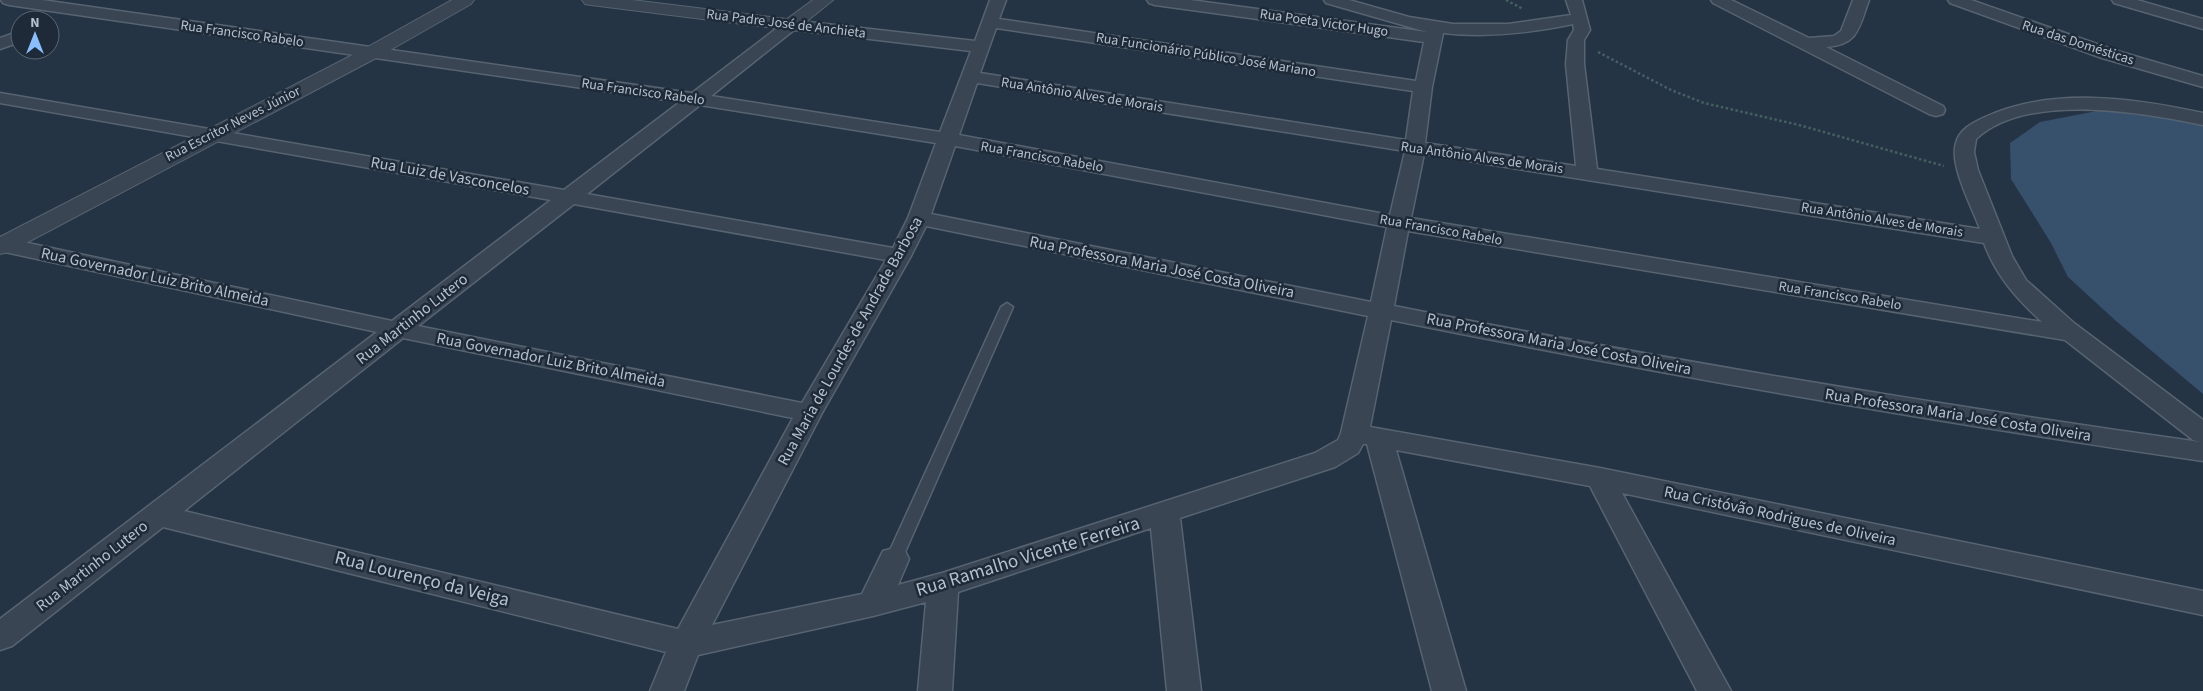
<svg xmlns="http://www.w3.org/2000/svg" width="2203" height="691" font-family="'Source Sans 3',sans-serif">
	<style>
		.water { fill: #37506c }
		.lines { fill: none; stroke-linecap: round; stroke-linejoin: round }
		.service-casing { stroke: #576370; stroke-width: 3 }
		.minor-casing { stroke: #576370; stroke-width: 3 }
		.tertiary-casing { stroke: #576370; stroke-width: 2 }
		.path { stroke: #456061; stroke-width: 2.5; stroke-dasharray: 2.5 2.5; stroke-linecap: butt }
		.service { fill: #394553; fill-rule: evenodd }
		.minor { fill: #394553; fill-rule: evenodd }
		.tertiary { fill: #394553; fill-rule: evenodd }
		.labels { text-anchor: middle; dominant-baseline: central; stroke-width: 5; stroke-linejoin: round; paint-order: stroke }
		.far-street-label { font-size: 14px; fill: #b6c0cd; stroke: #1e2a38 }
		.street-label { font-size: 16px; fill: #b6c0cd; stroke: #1e2a38 }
		.near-street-label { font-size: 19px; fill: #b6c0cd; stroke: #1e2a38 }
	</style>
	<rect width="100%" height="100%" fill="#243444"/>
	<polygon class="water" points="2102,110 2152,110 2203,120 2203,394 2116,321 2068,277 2051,243 2011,179 2010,143 2040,122"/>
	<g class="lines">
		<defs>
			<polygon id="service" points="1007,303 1013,307 902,559 899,563 894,565 889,563 886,559 1001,307"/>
			<g id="minor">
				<path d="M1,0h41l650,93 93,-71 6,-2 184,21 15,-41h16l-7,19 417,62 8,-39 -269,-37 -6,-2 -2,-3h43l237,32 -101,-29 -2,-3h25l60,17 44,7h55l63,-9 -5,-15h16l8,30 -6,10v24l13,105 383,60c-8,-22 -31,-64 -24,-86 3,-13 16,-20 27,-25 68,-32 150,-20 220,-5v12c-61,-13 -177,-33 -227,14l-2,13 4,18 34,86 14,24 48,43 129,97v41c-272,-39 -543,-87 -812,-141l-21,107 230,41 603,123v24l-581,-122 109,198h-34l-107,-205 -194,-36 70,241h-34l-65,-247h-4l-5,9 -23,14 -155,51 21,173h-34l-16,-163 -193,64 -6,99h-34l8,-89 -53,14 -175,39 -14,36h-34l16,-39 -503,-125 -151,119 -12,4v-31l377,-287 -377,-81v-14l392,84 159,-121 -551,-97v-10l564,97 116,-88 -671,-97 -6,-2zM1573,24l1,6 -6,10 -2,24 10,102 -151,-23 7,-56 11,-54c43,5 87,0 130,-9zM996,28l417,63 -7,49 -426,-67zM794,30l177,21 -31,81 -229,-36zM977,83l428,68 -15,64 -431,-80zM700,105l236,38 -28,75 -15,30 -306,-54zM955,146l432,81 -16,75 -440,-88zM1424,154l560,89c12,33 33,56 58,79l-631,-104zM574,204l312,56 -84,143 -384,-77zM926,226l442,90 -27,117 -3,7 -23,13 -373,120 -44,12 11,-26 -4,-8 -11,-3 -11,3 -21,43 -150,31 110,-212 89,-157zM1408,231l657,109 128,100 7,2c-270,-38 -539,-83 -806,-136zM403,338l390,80 -115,211 -494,-118z"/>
				<path d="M1711,0h20l78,38 25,-2 7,-5 12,-31h16c-10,27 -10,45 -43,47l117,59 2,4 -2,4 -7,2 -7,-2 -216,-111z"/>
				<polygon points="1948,0 1971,0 2114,50 2203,76 2203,87 2102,58 1950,3"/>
				<polygon points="2112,0 2137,0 2203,19 2203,29 2114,3"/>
				<polygon points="20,31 20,42 0,49 0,38"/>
			</g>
			<g id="tertiary">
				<polygon points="452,0 474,0 471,4 378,57 9,252 0,254 0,237 364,49"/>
				<polygon points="582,0 632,0 787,19 813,0 833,0 797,29 791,30 591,5 585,4"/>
			</g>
		</defs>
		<use href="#service" class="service-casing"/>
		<use href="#minor" class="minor-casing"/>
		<use href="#tertiary" class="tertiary-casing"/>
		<g class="path">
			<polyline points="1506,0 1523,9"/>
			<polyline points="1598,52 1671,90 1704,103 1799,125 1944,166"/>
		</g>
		<use href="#service" class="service"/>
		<use href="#minor" class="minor"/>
		<use href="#tertiary" class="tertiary"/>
	</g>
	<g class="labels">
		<g class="far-street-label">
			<text transform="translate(1324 23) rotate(8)">Rua Poeta Victor Hugo</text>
			<text transform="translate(786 24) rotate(7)">Rua Padre José de Anchieta</text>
			<text transform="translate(242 34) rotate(8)">Rua Francisco Rabelo</text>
			<text transform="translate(2078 43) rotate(18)">Rua das Domésticas</text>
			<text transform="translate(1206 55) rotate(9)">Rua Funcionário Público José Mariano</text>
			<text transform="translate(643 92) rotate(8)">Rua Francisco Rabelo</text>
			<text transform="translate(1082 95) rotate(9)">Rua Antônio Alves de Morais</text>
			<text transform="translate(233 124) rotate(-27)">Rua Escritor Neves Júnior</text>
			<text transform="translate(1042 157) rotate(10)">Rua Francisco Rabelo</text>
			<text transform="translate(1482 158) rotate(8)">Rua Antônio Alves de Morais</text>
			<text transform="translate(1882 220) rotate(9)">Rua Antônio Alves de Morais</text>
			<text transform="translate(1441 230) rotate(10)">Rua Francisco Rabelo</text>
			<text transform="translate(1840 296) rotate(9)">Rua Francisco Rabelo</text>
		</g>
		<g class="street-label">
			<text transform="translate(450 176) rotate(10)">Rua Luiz de Vasconcelos</text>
			<text transform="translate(1162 267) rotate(11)">Rua Professora Maria José Costa Oliveira</text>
			<text transform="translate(155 277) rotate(12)">Rua Governador Luiz Brito Almeida</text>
			<text transform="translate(412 319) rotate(-38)">Rua Martinho Lutero</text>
			<text transform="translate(850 341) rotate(-61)">Rua Maria de Lourdes de Andrade Barbosa</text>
			<text transform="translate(1559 344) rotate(11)">Rua Professora Maria José Costa Oliveira</text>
			<text transform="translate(551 360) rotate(11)">Rua Governador Luiz Brito Almeida</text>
			<text transform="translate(1958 415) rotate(9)">Rua Professora Maria José Costa Oliveira</text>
			<text transform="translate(1780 516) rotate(12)">Rua Cristóvão Rodrigues de Oliveira</text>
			<text transform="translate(92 566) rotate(-38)">Rua Martinho Lutero</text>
		</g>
		<g class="near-street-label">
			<text transform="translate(1028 557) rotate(-17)">Rua Ramalho Vicente Ferreira</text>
			<text transform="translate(422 579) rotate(14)">Rua Lourenço da Veiga</text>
		</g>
	</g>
	<g transform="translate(35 35)"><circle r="24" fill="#1e2a38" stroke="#5b6674"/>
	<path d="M0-4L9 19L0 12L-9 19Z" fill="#89beff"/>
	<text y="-8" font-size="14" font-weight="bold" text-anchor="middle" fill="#b6c0cd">N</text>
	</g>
</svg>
